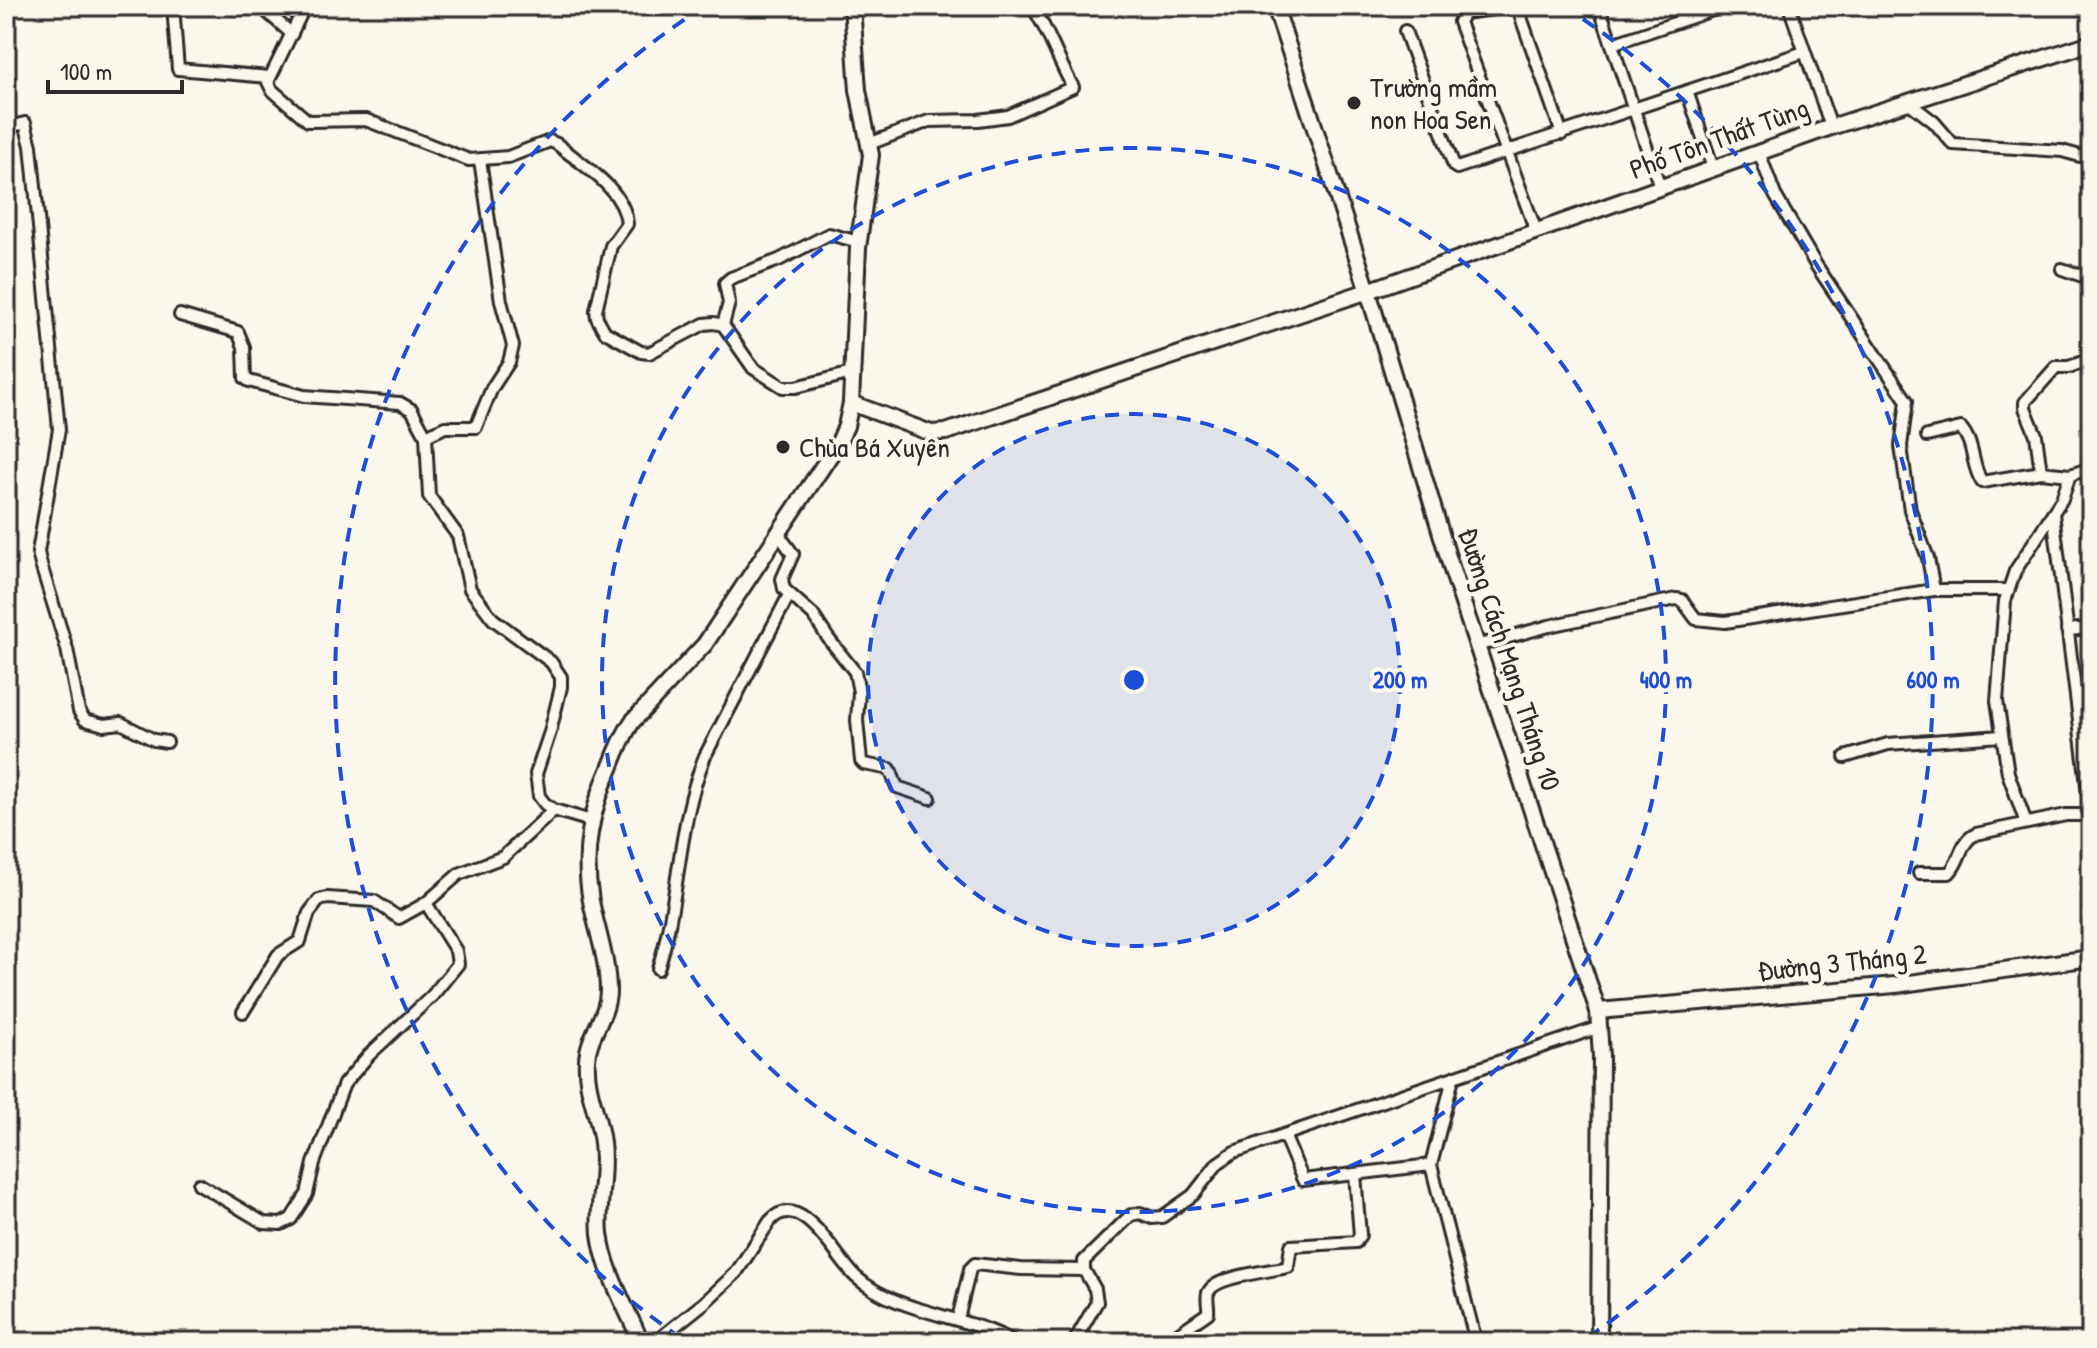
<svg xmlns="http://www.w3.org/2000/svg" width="2097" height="1348" font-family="'Patrick Hand',sans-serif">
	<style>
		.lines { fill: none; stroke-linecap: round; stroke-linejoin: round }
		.street-casing { stroke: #2b2b2b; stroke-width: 16 }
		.secondary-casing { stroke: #2b2b2b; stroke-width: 20 }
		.street { stroke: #fbf7ec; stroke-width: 10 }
		.secondary { stroke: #fbf7ec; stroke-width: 14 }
		.ring { fill: none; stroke: #1d4ed8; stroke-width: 4; stroke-dasharray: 14 10 }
		.poi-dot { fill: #2b2b2b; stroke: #fbf7ec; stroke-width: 3 }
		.labels { text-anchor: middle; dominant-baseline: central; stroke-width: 8; stroke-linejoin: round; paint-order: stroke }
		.poi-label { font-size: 28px; fill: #2b2b2b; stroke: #fbf7ec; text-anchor: start }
		.street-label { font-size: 28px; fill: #2b2b2b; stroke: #fbf7ec }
		.centre { fill: #1d4ed8; stroke: #fbf7ec; stroke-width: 4 }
		.ring-label { font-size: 24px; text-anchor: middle; font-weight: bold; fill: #1d4ed8; stroke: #fbf7ec; stroke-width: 8; stroke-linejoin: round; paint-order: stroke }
	</style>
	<rect width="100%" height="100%" fill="#fbf7ec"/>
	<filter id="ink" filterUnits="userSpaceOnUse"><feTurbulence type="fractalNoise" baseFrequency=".0125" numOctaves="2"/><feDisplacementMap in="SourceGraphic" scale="16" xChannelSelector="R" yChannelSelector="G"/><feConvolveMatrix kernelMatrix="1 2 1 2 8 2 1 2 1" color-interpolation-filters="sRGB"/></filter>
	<g filter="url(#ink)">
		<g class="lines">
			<defs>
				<g id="street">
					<polyline points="173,6 178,69 269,77"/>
					<polyline points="267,6 268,13 292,34"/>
					<path d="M305,6l-37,76 4,8 36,31 58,-1 103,40 39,-3 42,-16 7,3c25,21 68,45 70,80l-16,22 -15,64 1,8 8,14 36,20 8,1 55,-29 10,-1 9,2 30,43 30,19h13l56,-14"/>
					<polyline points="1517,6 1464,13 1459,22 1536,231"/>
					<polyline points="1517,6 1562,134"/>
					<polyline points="1599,6 1660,187"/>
					<polyline points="1789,6 1831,127"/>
					<polyline points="1405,31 1454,166 1457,168 1804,52"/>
					<polyline points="1612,44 1725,6"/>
					<polyline points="1687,91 1713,168"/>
					<polyline points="1908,102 1934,122 1953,144 2062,151 2091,159"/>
					<polyline points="6,121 17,125 25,123 31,146 59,429 38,552 41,565 67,649 79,711 85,720 104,725 121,723 154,740 167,742"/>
					<path d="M869,144l60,-23 49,-1 30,-4 65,-29c-15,-26 -24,-56 -41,-81"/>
					<polyline points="1759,152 1775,195 1816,265 1907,401 1901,446 1910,510 1928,558 1934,590"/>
					<polyline points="2062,269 2088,278 2091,282"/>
					<polyline points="180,315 238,332 244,347 245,378 249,381 304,396 400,403 412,410 426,436 429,496 458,536 470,589 493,619 551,662 561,677 561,687 550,732 536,774 539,796 545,804 554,810 591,821"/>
					<polyline points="723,325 729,303 725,283 731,278 779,260 829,234 859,242"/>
					<polyline points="426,436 445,427 476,427 492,388 509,362 513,346 501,301 480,160"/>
					<path d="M1927,436l34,-8c14,16 10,38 21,54l59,-10 29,3 21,-7"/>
					<polyline points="2041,472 2036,435 2025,408 2025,402 2056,367 2069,367 2091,359"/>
					<polyline points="2053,513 2091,816"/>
					<polyline points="779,535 793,554 782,579 784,589 813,615 828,638 855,672 859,692 857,720 861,761 864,764 890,769 897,787 930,798"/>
					<polyline points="2067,630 2091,628"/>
					<polyline points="1476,646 1549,626 1676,599 1682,600 1696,619 1725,622 1934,590 2008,590"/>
					<polyline points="1845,757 1888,744 2002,736"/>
					<polyline points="2026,823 2008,773 1997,701 2005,601 2015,571 2062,499 2070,475"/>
					<path d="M1919,873h30c12,-11 10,-31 27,-39l90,-19h25"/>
					<path d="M658,969c22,-70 19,-144 47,-213l84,-161"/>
					<polyline points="243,1012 278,955 300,941 309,913 319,900 327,898 374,901 399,918 426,903 459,874 503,857 554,810"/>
					<polyline points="1453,1078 1431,1165 1476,1342"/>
					<polyline points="1284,1135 1303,1180 1431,1165"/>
					<polyline points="199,1184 264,1223 281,1224 291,1219 307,1194 314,1163 344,1084 369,1055 432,996 458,964 456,951 426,903"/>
					<polyline points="958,1319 970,1269 975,1264 1021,1269 1084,1270"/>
					<path d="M1173,1337l35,-24c1,-6 -2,-14 0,-20 6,-17 64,-22 80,-26l3,-21 65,-4 4,-7 -5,-60"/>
					<path d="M655,1342l49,-39 32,-30 34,-52c31,-34 67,39 86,56 43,38 109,37 158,65"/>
					<polyline points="1074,1342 1097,1302 1095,1289 1084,1270 1084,1261 1131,1215 1140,1213 1152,1218 1162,1217 1193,1195 1218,1163 1234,1152 1600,1027"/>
				</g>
				<g id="secondary">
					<polyline points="1275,6 1368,291 1452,570 1598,1011 1601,1056 1599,1342"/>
					<polyline points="851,403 931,433 946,432 1368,291 1831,127 2091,43"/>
					<polyline points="1598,1011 1895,985 2091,958"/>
					<path d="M641,1342c-15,-36 -36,-69 -41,-108 -3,-30 6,-61 2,-91 -3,-29 -17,-53 -15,-83 1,-25 21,-44 21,-69 0,-30 -11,-60 -17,-90 -9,-49 0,-91 20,-135 6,-16 12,-30 21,-44l73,-78 134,-202 7,-16 5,-23 7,-155 13,-93 -13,-65 -6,-84"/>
				</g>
			</defs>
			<use href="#street" class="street-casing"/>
			<use href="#secondary" class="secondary-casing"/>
			<use href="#street" class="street"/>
			<use href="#secondary" class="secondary"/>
		</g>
	</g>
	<circle cx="1134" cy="680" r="266" fill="#1d4ed8" fill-opacity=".12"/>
	<g class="ring">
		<circle cx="1134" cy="680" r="266"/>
		<circle cx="1134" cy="680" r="532"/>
		<path d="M681 1338A799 799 0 0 1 705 6M1563 6A799 799 0 0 1 1587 1338"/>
	</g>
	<g class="poi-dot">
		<circle cx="1354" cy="103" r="8"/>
		<circle cx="783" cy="447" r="8"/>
	</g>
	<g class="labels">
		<g class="poi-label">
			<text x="1370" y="87">Trường mầm<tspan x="1370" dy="32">non Hoa Sen</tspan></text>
			<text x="799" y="447">Chùa Bá Xuyên</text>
		</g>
		<g class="street-label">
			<text transform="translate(1719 138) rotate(-20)">Phố Tôn Thất Tùng</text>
			<text transform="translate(1510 659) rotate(72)">Đường Cách Mạng Tháng 10</text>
			<text transform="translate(1842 962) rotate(-6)">Đường 3 Tháng 2</text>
		</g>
	</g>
	<circle cx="1134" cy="680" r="12" class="centre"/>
	<g class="ring-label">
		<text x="1400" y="688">200 m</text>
		<text x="1666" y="688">400 m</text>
		<text x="1933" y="688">600 m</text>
	</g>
	<rect width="2097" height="1348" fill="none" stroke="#fbf7ec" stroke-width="32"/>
	<rect x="16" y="16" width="2065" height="1316" fill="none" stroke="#2b2b2b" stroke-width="3" filter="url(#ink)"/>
	<path d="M48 80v12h134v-12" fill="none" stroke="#2b2b2b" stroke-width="4"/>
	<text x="60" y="80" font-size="24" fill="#2b2b2b" stroke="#fbf7ec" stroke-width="6" paint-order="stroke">100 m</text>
</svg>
